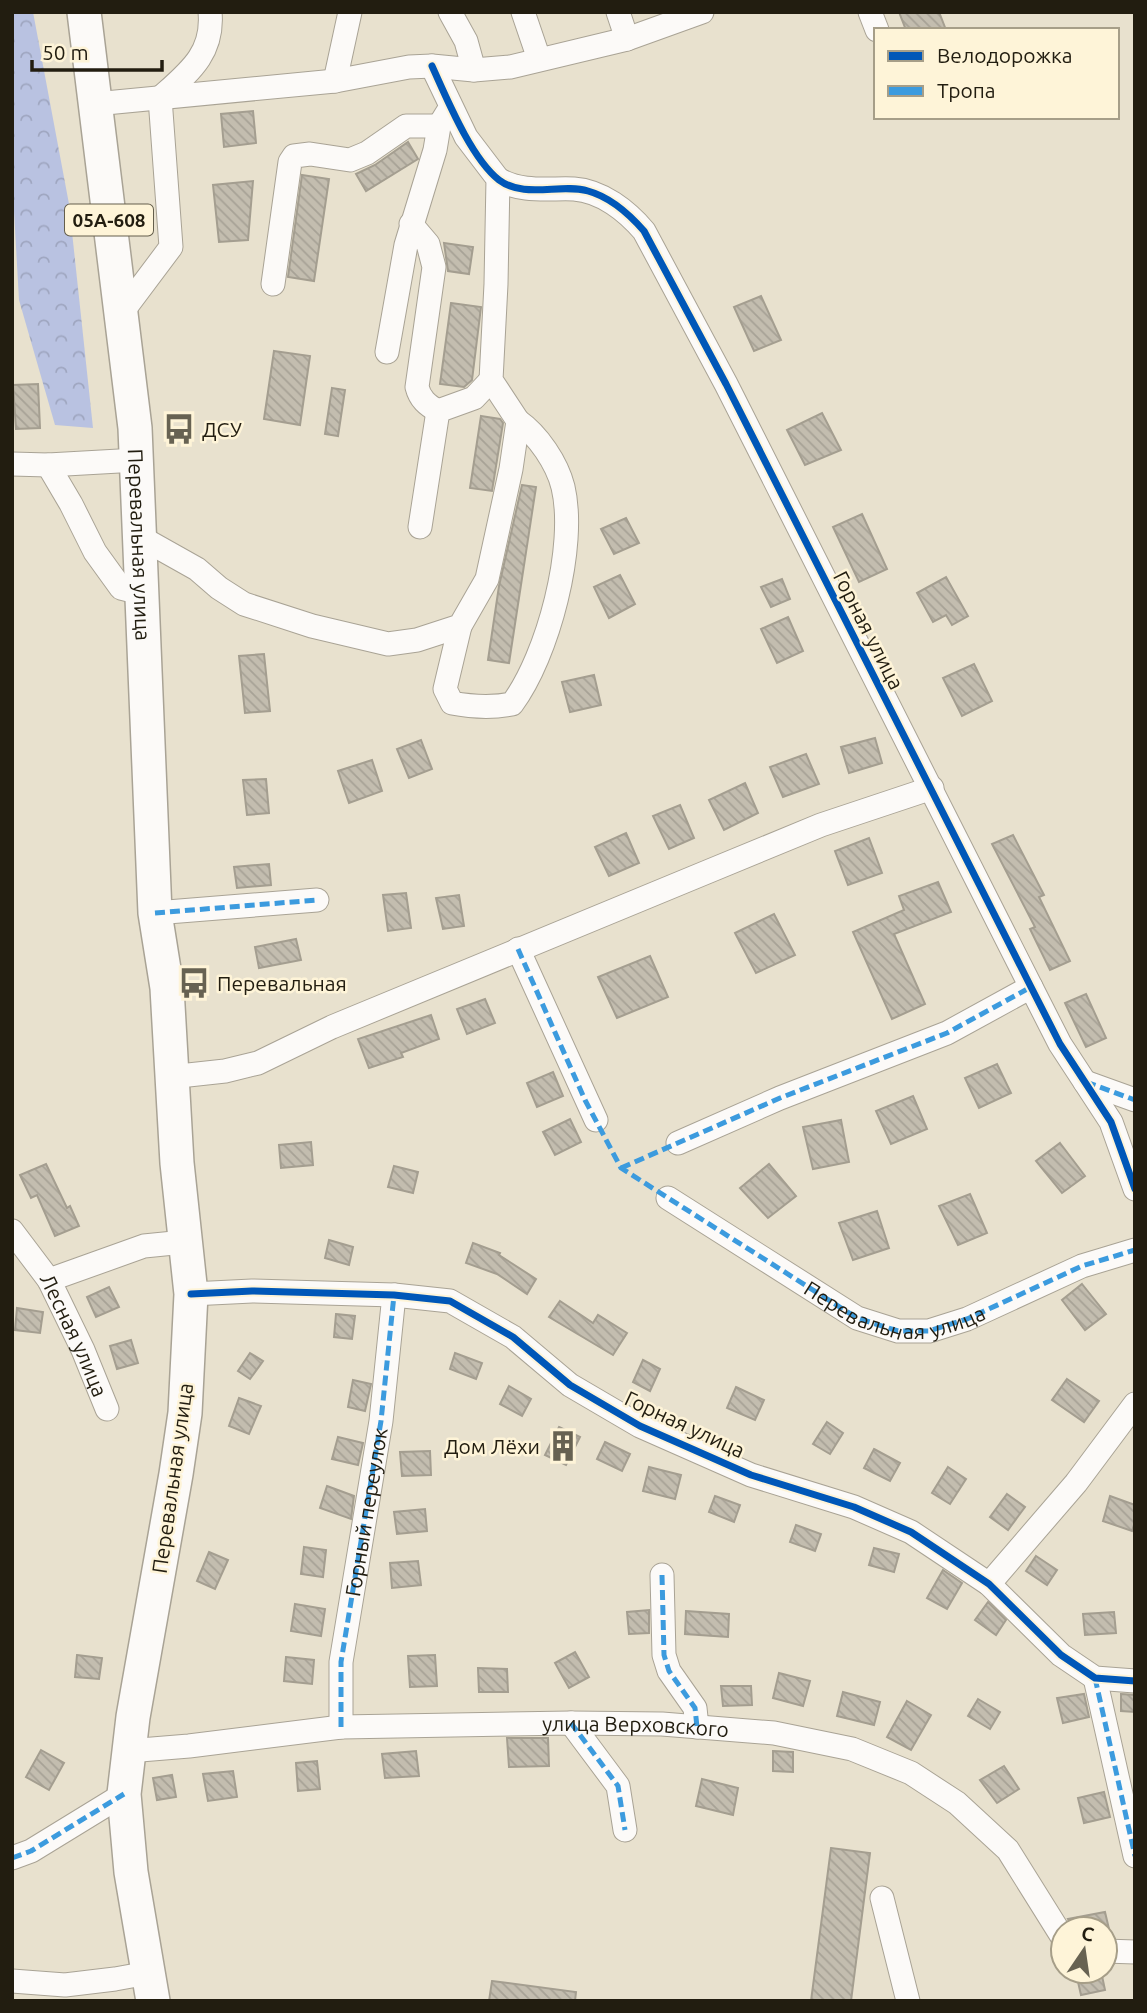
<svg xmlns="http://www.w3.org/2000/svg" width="1147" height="2013" font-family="Ubuntu,sans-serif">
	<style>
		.forest { fill: url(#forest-crowns) }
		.building { fill: url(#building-back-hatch); stroke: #a49e90; stroke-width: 2 }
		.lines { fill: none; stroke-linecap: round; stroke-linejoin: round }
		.minor-casing { stroke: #a9a395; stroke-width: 25 }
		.highway-casing { stroke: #a9a395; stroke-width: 36 }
		.minor { stroke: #fcfaf8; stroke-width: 23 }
		.highway { stroke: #fcfaf8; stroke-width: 33 }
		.quiet { stroke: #3c9bde; stroke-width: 5; stroke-dasharray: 10 5; stroke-linecap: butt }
		.cycleway-casing { stroke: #fef4d8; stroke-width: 11 }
		.cycleway { stroke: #0057b8; stroke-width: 7 }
		.labels { text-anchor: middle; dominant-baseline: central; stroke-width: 5; stroke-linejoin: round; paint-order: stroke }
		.shield { fill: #fef4d8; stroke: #645e4c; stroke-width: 2 }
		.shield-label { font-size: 19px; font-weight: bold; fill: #221d10 }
		.poi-label { font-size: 21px; fill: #221d10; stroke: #fef4d8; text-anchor: start }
		.street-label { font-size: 21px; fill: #221d10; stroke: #fef4d8 }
	</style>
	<defs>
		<pattern id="forest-crowns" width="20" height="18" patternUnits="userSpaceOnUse" patternTransform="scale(1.75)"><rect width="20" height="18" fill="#b9c2e1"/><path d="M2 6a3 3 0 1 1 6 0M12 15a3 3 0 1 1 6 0" fill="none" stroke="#9fa6c0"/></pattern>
		<pattern id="building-back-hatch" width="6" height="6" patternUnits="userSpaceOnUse" patternTransform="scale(1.75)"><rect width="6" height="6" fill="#c3bdaf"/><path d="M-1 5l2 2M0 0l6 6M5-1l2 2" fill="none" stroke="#a7a296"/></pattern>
	</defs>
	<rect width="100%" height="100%" fill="#e8e1ce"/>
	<polygon class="forest" points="12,12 33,12 69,204 93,428 55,425 19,300 12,176"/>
	<g class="building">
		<polygon points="899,12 939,12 946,30 906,30"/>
		<polygon points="253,111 256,143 224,147 221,114"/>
		<polygon points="408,142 418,159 366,191 356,174 375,165"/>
		<polygon points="302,175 329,179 314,281 288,277"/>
		<polygon points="253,181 248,240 219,242 213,185"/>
		<polygon points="444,243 473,247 469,274 448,271"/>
		<polygon points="761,296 781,340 754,351 734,307"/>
		<polygon points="451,303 481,307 472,380 464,387 440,384"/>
		<polygon points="274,351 310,356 300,425 264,419"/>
		<polygon points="38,384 40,428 16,429 13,385"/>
		<polygon points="332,388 345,390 338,436 325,434"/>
		<polygon points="822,413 841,450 805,465 787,430"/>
		<polygon points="481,416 500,419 503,423 492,491 470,488"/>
		<polygon points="522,485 536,487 509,663 488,660 499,586"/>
		<polygon points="862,514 887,569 859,582 833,527"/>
		<polygon points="626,518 639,543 614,554 601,529"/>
		<polygon points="620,575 635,604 609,618 594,587"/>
		<polygon points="946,577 968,616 952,625 946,615 933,622 917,593"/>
		<polygon points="782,579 790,599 771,607 761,587"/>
		<polygon points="788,617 803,651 777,663 761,629"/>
		<polygon points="264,654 270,711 245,713 239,656"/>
		<polygon points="974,664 992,701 962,716 943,678"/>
		<polygon points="594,675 601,705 570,712 562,682"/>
		<polygon points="875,738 882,763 849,773 841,747"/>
		<polygon points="421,740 432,769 409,778 397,749"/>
		<polygon points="806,754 819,784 783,797 770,767"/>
		<polygon points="372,760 382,791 349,803 338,771"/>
		<polygon points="266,779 269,813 247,815 243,780"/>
		<polygon points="745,783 758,813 724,830 709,800"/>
		<polygon points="680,805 694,838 669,849 653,816"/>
		<polygon points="626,833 639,863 609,876 595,847"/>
		<polygon points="1013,835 1044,895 1039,897 1070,961 1050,970 1030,929 1035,927 992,844"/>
		<polygon points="869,838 882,873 848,885 835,851"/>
		<polygon points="269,864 271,885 237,888 234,867"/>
		<polygon points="938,882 951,912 894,934 925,1004 892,1019 853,932 904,910 899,896"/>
		<polygon points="406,893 411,928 388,931 383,895"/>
		<polygon points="459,895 464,926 443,929 436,898"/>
		<polygon points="774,914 795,955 756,973 735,933"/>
		<polygon points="296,939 301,960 259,968 255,947"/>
		<polygon points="650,956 668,997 617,1018 598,977"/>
		<polygon points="1086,994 1106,1038 1086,1047 1065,1003"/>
		<polygon points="485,999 495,1023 467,1034 457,1009"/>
		<polygon points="431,1015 439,1039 401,1053 403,1057 369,1068 358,1039"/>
		<polygon points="997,1064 1011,1093 979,1108 965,1078"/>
		<polygon points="553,1072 563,1096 537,1107 527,1083"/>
		<polygon points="913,1096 927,1129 891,1144 876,1111"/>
		<polygon points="570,1119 581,1142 555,1155 543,1132"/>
		<polygon points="841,1120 849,1162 813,1169 803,1127"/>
		<polygon points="311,1142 313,1165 281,1168 279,1145"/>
		<polygon points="1060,1143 1085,1176 1062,1193 1036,1161"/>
		<polygon points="46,1164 67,1208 70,1206 79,1226 55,1236 37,1195 31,1198 20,1175"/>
		<polygon points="769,1164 796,1196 768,1218 740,1188"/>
		<polygon points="394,1166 418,1172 413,1193 388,1187"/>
		<polygon points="970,1194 987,1233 958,1245 939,1206"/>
		<polygon points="877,1211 889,1248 853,1260 839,1223"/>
		<polygon points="329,1240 353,1247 349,1265 325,1258"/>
		<polygon points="473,1243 500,1253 499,1255 536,1279 527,1294 497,1274 466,1263"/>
		<polygon points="1082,1284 1106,1314 1085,1330 1062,1300"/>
		<polygon points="109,1287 119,1307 96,1317 87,1297"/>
		<polygon points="560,1301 593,1323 598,1315 627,1333 613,1355 549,1317"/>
		<polygon points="17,1308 43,1312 40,1333 15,1330"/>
		<polygon points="336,1314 355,1316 352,1339 334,1337"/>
		<polygon points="131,1340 138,1363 117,1369 110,1346"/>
		<polygon points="250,1353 263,1361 250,1379 238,1371"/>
		<polygon points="455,1353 482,1363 476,1379 450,1369"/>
		<polygon points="643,1360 660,1369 650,1391 633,1382"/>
		<polygon points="1067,1379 1099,1401 1084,1422 1052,1400"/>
		<polygon points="353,1380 371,1384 365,1411 348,1407"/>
		<polygon points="509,1386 531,1399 522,1416 500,1404"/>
		<polygon points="736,1387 764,1400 755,1420 727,1408"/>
		<polygon points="239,1398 261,1406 249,1434 229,1426"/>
		<polygon points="827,1422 843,1433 830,1454 813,1444"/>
		<polygon points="559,1427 580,1437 566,1465 545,1455"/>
		<polygon points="338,1437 363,1443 358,1465 332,1459"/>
		<polygon points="605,1442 630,1454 622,1471 597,1459"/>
		<polygon points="874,1449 900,1463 890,1481 864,1468"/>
		<polygon points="430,1451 431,1475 402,1476 400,1452"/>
		<polygon points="649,1467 681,1475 675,1499 643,1491"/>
		<polygon points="948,1467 966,1479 950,1504 932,1493"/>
		<polygon points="327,1486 354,1496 351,1519 320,1508"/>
		<polygon points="1007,1494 1025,1507 1008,1530 990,1517"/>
		<polygon points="715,1496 740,1505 734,1522 709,1512"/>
		<polygon points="1110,1496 1135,1505 1135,1522 1132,1531 1103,1521"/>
		<polygon points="425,1509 427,1531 397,1534 394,1512"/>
		<polygon points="796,1525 821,1534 815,1551 790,1542"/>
		<polygon points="304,1547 326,1550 323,1577 301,1574"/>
		<polygon points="874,1548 899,1554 894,1572 869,1565"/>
		<polygon points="209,1552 228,1560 215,1589 197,1581"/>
		<polygon points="1036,1556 1057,1570 1047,1585 1026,1571"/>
		<polygon points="418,1561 421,1585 392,1588 390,1563"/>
		<polygon points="943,1570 962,1583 947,1609 927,1598"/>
		<polygon points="988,1602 1006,1620 996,1635 975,1620"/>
		<polygon points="295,1604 325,1609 321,1636 291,1631"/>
		<polygon points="649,1610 649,1633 629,1634 627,1612"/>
		<polygon points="686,1611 729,1614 728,1637 685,1634"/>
		<polygon points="1114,1612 1116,1633 1085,1635 1083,1614"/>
		<polygon points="575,1652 589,1677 569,1688 555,1663"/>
		<polygon points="77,1655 102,1658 99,1679 75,1677"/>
		<polygon points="435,1655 437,1686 410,1687 408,1656"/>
		<polygon points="286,1657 314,1660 312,1684 284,1681"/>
		<polygon points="478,1668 507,1669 508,1692 479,1692"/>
		<polygon points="779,1673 810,1681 803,1706 773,1698"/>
		<polygon points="721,1686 751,1686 752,1705 723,1706"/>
		<polygon points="843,1692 880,1702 874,1725 837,1716"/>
		<polygon points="1084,1694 1089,1717 1063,1723 1057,1698"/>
		<polygon points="1121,1694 1135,1695 1135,1712 1121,1711"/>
		<polygon points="978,1699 1000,1712 990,1729 968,1716"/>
		<polygon points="907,1701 931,1715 911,1750 887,1737"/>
		<polygon points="507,1738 548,1738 549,1766 509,1767"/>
		<polygon points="41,1750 64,1763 49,1790 26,1777"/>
		<polygon points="416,1751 419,1776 385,1778 382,1754"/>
		<polygon points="773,1751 793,1752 793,1772 773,1771"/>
		<polygon points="317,1761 320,1789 298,1791 296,1763"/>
		<polygon points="1004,1766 1019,1789 997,1803 980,1780"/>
		<polygon points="233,1771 237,1797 208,1801 203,1774"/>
		<polygon points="172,1775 176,1797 157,1800 153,1778"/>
		<polygon points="702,1779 738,1788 733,1815 696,1806"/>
		<polygon points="1104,1792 1110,1817 1084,1823 1078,1798"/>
		<polygon points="831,1848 870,1853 851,2001 811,2001"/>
		<polygon points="1105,1912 1109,1929 1074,1929 1068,1919"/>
		<polygon points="1087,1971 1101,1971 1105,1990 1081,1995 1076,1973"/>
		<polygon points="492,1981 576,1992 575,2001 489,2001"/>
	</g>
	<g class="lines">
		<defs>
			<g id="minor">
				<polyline points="450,12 466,41 474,70"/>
				<polyline points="523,12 539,59"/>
				<polyline points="618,12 627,39"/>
				<polyline points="870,12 877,30"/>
				<polyline points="335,81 350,12"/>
				<polyline points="95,104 335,81 409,67 432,66 474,70 510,67 627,39 702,12"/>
				<path d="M498,179c24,14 50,9 76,10 28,2 53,22 70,42l82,153 305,603 29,57 51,78 24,67"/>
				<path d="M411,224l17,20 6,23 -17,120c3,12 10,18 21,24"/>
				<polyline points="273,284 290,162 294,156 310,154 350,160 367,153 406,126 439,126"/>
				<path d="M120,315l51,-68 -11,-149c28,-25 54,-44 50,-86"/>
				<polyline points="387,352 406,245 435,150 439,126 447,113"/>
				<polyline points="12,464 48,465 137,460"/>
				<polyline points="48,465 71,504 95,552 121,588 141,593"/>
				<polyline points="420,527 438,411 474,398 491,380"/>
				<polyline points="140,537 197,569 219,588 244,604 312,626 388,644 417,640 460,626 487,579 511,469 518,421 491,380 496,284 498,179 466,137 432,66"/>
				<path d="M460,626l-15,63 7,14c21,4 39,5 60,1 36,-48 65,-158 51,-217 -6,-24 -25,-52 -45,-66"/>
				<polyline points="155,913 317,900"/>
				<polyline points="518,949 596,1120"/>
				<polyline points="170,1077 225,1071 258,1063 332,1027 707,872 821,825 932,788"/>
				<polyline points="1085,1082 1135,1100"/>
				<polyline points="678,1143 780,1098 947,1033 1031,987"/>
				<polyline points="668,1198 857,1318 898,1331 929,1331 967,1319 1082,1266 1135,1250"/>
				<path id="s1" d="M12,1231l37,49 34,70 24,59"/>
				<polyline points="49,1280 144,1246 184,1242"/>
				<polyline points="191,1294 252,1291 394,1295 450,1301 513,1337 570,1385 640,1426 751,1475 854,1507 911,1532 989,1584 1061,1655 1095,1678 1135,1681"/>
				<polyline points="662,1575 664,1655 669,1671 695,1708 697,1727"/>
				<polyline points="989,1584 1076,1483 1135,1404"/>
				<polyline points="1095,1678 1135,1856"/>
				<polyline points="571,1723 618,1786 625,1830"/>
				<path id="s2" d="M341,1727v-65l40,-241 13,-126"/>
				<path id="s3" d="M128,1751l61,-5 152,-19 230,-4 91,1 112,9 78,16 59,24 46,30 51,47 55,88"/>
				<polyline points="12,1858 31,1851 124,1794"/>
				<polyline points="882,1898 908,2001"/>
				<polyline points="1105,1951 1135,1952"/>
				<polyline points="12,1981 65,1985 115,1979 148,1973"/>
			</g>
			<g id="highway">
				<path id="s4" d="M84,12l51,416 20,485 12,75 10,175 14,131 -6,119 -9,61 -43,243 -9,77 7,78 22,129"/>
			</g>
		</defs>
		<use href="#minor" class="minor-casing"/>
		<use href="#highway" class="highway-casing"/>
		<use href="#minor" class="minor"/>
		<use href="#highway" class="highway"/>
		<g class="quiet">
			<polyline points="155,913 317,900"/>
			<path id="s5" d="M518,949l67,151 36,68 236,150 41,13h31l38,-12 115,-53 53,-16"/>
			<polyline points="1086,1082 1135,1100"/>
			<polyline points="621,1168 780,1098 947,1033 1031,987"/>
			<polyline points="662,1575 664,1655 669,1671 695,1708 697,1727"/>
			<polyline points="1095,1678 1135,1856"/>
			<polyline points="571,1723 618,1786 625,1830"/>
			<polyline points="341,1727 341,1662 381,1421 394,1295"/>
			<polyline points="12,1858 31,1851 124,1794"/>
		</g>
		<defs>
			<g id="cycleway">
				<path d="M432,66c15,33 39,92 67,114 25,19 62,3 89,11 22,6 42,24 56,40l82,153 305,603 29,57 51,78 24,67"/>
				<polyline points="191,1294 252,1291 394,1295 450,1301 513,1337 570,1385 640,1426 751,1475 854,1507 911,1532 989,1584 1061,1655 1095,1678 1135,1681"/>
			</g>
		</defs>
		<use href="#cycleway" class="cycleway-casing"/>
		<use href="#cycleway" class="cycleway"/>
	</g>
	<defs>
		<symbol id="bus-bare" viewBox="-9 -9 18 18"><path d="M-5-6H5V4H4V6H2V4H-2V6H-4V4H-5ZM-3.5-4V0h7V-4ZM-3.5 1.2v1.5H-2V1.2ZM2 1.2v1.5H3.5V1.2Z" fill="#676252" stroke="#fef4d8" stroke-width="2.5" paint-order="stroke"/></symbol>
		<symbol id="building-bare" viewBox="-9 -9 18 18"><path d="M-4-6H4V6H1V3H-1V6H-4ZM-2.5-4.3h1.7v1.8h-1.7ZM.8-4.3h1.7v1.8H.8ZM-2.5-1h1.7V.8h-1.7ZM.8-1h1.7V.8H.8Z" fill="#676252" stroke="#fef4d8" stroke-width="2.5" paint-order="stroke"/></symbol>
	</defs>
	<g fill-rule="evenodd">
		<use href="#bus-bare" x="157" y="407" width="44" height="44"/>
		<use href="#bus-bare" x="172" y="961" width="44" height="44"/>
		<use href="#building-bare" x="541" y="1424" width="44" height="44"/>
	</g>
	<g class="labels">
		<rect class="shield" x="65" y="204.5" width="88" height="31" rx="5"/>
		<g class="shield-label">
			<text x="109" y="220">05А-608</text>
		</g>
		<g class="poi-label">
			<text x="202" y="429">ДСУ</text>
			<text x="217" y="983">Перевальная</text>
			<text x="540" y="1446" text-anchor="end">Дом Лёхи</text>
		</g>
		<g class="street-label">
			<text stroke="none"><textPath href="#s4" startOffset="536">Перевальная улица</textPath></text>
			<text transform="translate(869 630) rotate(63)">Горная улица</text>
			<text stroke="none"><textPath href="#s5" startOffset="558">Перевальная улица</textPath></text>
			<text stroke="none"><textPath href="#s1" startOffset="122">Лесная улица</textPath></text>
			<text transform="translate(685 1424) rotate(25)">Горная улица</text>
			<text transform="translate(172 1478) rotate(-82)">Перевальная улица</text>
			<text stroke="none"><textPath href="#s2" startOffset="217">Горный переулок</textPath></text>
			<text stroke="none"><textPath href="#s3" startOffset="509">улица Верховского</textPath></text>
		</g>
	</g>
	<rect width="1147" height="2013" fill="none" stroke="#221d10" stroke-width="28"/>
	<rect x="874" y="28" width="245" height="91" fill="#fef4d8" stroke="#a69e88" stroke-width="2"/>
	<rect x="888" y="51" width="35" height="10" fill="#0057b8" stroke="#a69e88" stroke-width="2"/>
	<text x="937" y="63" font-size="21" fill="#221d10">Велодорожка</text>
	<rect x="888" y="86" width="35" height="10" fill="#3c9bde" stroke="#a69e88" stroke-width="2"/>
	<text x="937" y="98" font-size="21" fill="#221d10">Тропа</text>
	<g transform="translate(1084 1950) rotate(13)"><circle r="33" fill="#fef4d8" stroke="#a69e88" stroke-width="2"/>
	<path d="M0-5L12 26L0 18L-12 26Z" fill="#676252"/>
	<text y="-10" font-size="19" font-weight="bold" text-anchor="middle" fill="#221d10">С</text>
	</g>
	<path d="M32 60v10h130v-10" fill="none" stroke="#221d10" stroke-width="3.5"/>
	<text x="42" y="60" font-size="21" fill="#221d10" stroke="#fef4d8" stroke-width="5" paint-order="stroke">50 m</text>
</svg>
